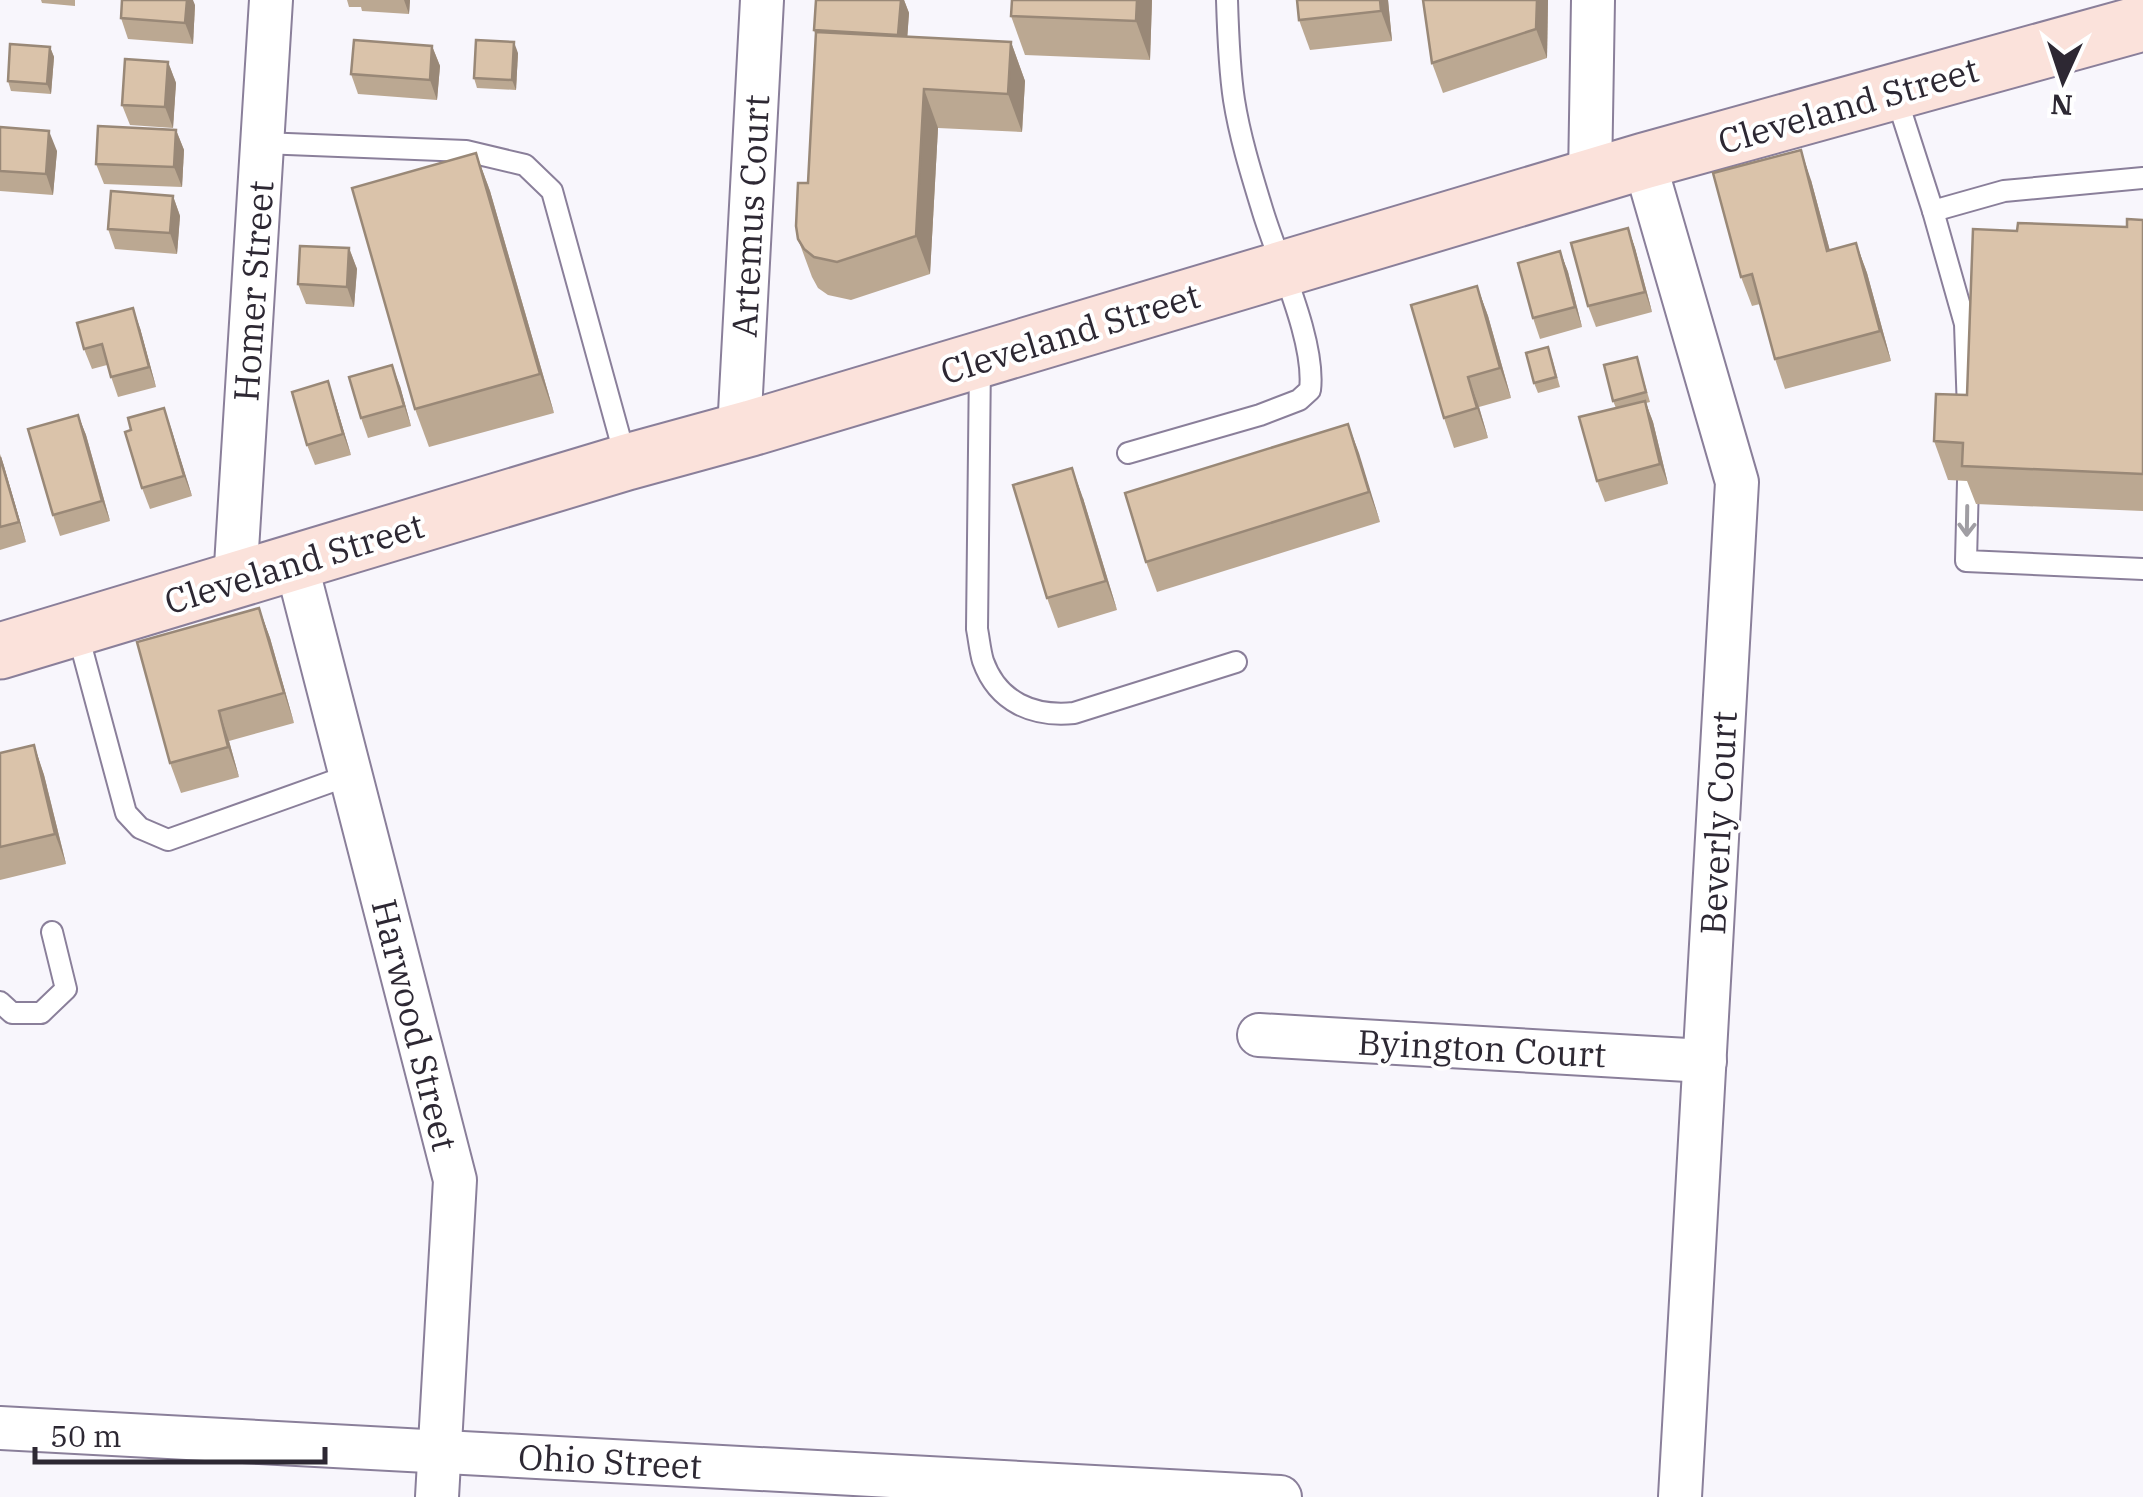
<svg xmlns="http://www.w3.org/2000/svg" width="2143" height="1497" font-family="'IBM Plex Serif',serif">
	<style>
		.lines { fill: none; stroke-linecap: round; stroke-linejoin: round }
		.lane-casing { stroke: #8a7f9a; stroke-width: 24 }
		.street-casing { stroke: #8a7f9a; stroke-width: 46 }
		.secondary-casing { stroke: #8a7f9a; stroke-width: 59 }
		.lane { stroke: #fff; stroke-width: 20 }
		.street { stroke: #fff; stroke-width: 42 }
		.secondary { stroke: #fbe2db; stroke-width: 55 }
		.wall { fill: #bba892 }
		.shaded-wall { fill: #987 }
		.building { fill: #dac3aa; stroke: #987; stroke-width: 2.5 }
		.oneway { stroke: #a09ea3 }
		.labels { text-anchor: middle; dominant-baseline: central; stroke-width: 8; stroke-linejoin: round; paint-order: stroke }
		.street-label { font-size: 35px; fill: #2d2833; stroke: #fff }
	</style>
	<rect width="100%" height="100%" fill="#f8f6fc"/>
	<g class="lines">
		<defs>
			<g id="lane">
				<polyline points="1895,93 1933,211 2004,191 2143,178"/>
				<polyline points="262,143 466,151 525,165 552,191 626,460"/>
				<polyline points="1933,211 1965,324 1968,411"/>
				<path d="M980,361l-3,268c2,10 3,22 6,32 15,42 51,56 91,52l162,-51"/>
				<path d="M1128,453l132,-38 39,-15 11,-10c6,-48 -32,-129 -47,-178 -11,-36 -23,-74 -29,-112 -5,-33 -6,-67 -7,-100"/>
				<polyline points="1968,481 1966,561 2143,569"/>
				<polyline points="77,631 126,813 140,828 168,840 350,775"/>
				<polyline points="0,1002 12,1013 41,1013 66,989 52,932"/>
			</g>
			<g id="street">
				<polyline points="1644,161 1737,482 1680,1497"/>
				<polyline points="1590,177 1593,0"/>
				<polyline points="739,431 762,0"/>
				<polyline points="296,563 455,1180 437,1497"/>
				<polyline points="235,582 271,0"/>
				<polyline points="1259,1035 1705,1061"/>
				<polyline points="0,1428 1280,1497"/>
			</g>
			<polyline id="secondary" points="0,651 627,462 751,428 1644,161 2143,23"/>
		</defs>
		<use href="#lane" class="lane-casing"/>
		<use href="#street" class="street-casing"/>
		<use href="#secondary" class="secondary-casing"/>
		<use href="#lane" class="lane"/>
		<use href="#street" class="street"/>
		<use href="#secondary" class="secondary"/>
	</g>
	<g class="wall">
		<polygon points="41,0 75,0 75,6 42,3"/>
		<polygon points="347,0 410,0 409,14 362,11 361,7 349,7"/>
		<polygon points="816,0 904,0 909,13 907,37 1011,42 1025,81 1022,132 938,128 930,274 851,300 828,295 818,288 812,277 798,239 808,183 816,36 814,30"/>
		<polygon points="1152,0 1150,60 1025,55 1011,16"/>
		<polygon points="1388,0 1392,41 1310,50 1299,20"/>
		<polygon points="1423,0 1548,0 1547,58 1443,93 1432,63"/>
		<polygon points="195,5 193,44 128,39 121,18"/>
		<polygon points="432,46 440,66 437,100 358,94 351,74"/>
		<polygon points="50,47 54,57 51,94 11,91 8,81"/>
		<polygon points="518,53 516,90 477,88 474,78"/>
		<polygon points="168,62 176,83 173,128 130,125 122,105"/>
		<polygon points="0,127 57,151 53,195 0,191"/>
		<polygon points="176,130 184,150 182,187 104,184 96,164"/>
		<polygon points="476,153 490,191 554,413 429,447 415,409"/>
		<polygon points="1811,180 1830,251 1856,243 1867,273 1891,361 1785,389 1775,359 1760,304 1752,306 1741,277"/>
		<polygon points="173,196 180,216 177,254 115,249 108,229"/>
		<polygon points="2143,220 2143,511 1976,504 1967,481 1948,480 1934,441 1967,395 2017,231 2127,227"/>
		<polygon points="1628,228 1635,248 1652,312 1596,327 1588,306"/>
		<polygon points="349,248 357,269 354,307 306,304 298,284"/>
		<polygon points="1560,251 1568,272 1582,327 1540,339 1533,318"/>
		<polygon points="1477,286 1488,316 1511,398 1479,407 1488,438 1454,448 1444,418"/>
		<polygon points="140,328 156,387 118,397 107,365 92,369 84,349"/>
		<polygon points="1637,357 1650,402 1646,403 1653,422 1668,484 1605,502 1597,481 1616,408 1613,401"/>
		<polygon points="1552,358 1560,387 1538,393 1534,383"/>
		<polygon points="400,386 411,426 368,438 361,418"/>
		<polygon points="335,402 351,455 315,465 307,445"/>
		<polygon points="164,408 192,496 150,509 142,488 131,430"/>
		<polygon points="78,415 86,435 110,521 60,536 53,515"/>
		<polygon points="1348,424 1380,522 1157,592 1146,562"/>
		<polygon points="0,454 26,542 0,550"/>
		<polygon points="1083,498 1117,610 1058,628 1047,598"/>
		<polygon points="259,608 270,638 294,723 229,741 239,777 181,793 170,763"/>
		<polygon points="34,745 44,775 66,864 0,880 0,753"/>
	</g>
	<g class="shaded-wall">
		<polygon points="187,0 193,0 195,5 193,44 185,23"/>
		<polygon points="404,0 410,0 409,14"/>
		<polygon points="901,0 904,0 909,13 906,56 898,35"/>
		<polygon points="1137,0 1152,0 1150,60 1136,21"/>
		<polygon points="1380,0 1388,0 1392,41 1381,11"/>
		<polygon points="1537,0 1548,0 1547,58 1536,29"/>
		<polygon points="514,42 518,53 516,90 512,80"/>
		<polygon points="1011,42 1025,81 1022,132 1008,94"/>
		<polygon points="432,46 440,66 437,100 430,80"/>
		<polygon points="50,47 54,57 51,94 47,84"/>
		<polygon points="168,62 176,83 173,128 165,107"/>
		<polygon points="924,89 938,128 930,274 916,236"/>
		<polygon points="176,130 184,150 182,187 174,167"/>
		<polygon points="49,131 57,151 53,195 46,174"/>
		<polygon points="1801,150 1811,180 1838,281 1827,251"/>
		<polygon points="476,153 490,191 554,413 540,374"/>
		<polygon points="173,196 180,216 177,254 170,233"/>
		<polygon points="1628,228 1635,248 1652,312 1645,292"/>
		<polygon points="1856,243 1867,273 1891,361 1880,331"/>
		<polygon points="349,248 357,269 354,307 347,287"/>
		<polygon points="1560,251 1568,272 1582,327 1575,307"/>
		<polygon points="1477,286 1488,316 1511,398 1500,368"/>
		<polygon points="133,308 140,328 156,387 149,367"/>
		<polygon points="392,365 400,386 411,426 404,406"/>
		<polygon points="1468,377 1479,407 1488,438 1477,408"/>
		<polygon points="328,381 335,402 351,455 343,434"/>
		<polygon points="1645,401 1653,422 1668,484 1660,464"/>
		<polygon points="164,408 171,428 192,496 184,476"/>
		<polygon points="78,415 86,435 110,521 102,501"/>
		<polygon points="1348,424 1359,453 1380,522 1369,492"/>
		<polygon points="0,454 4,466 26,542 19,522"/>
		<polygon points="1072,468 1083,498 1117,610 1106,581"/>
		<polygon points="259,608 270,638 294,723 284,693"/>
		<polygon points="219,711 229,741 239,777 228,747"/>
		<polygon points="34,745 44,775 66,864 55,834"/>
	</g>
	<g class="building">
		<polygon points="122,0 187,0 185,23 121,18"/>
		<polygon points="816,0 901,0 898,35 814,30"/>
		<polygon points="1012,0 1137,0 1136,21 1011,16"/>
		<polygon points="1297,0 1380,0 1381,11 1299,20"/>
		<polygon points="1423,0 1537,0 1536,29 1432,63"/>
		<polygon points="816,32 1011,42 1008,94 924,89 916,236 837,262 814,257 804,249 798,239 796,226 798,183 808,183"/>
		<polygon points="354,40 432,46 430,80 351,74"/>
		<polygon points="476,40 514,42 512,80 474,78"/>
		<polygon points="10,44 50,47 47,84 8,81"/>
		<polygon points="125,59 168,62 165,107 122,105"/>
		<polygon points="98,126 176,130 174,167 96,164"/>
		<polygon points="0,127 49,131 46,174 0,171"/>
		<polygon points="1801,150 1827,251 1856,243 1880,331 1775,359 1752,274 1741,277 1713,173"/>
		<polygon points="476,153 540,374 415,409 352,188"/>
		<polygon points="111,191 173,196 170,233 108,229"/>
		<polygon points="2127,219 2143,220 2143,474 1962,466 1963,443 1934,441 1936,394 1967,395 1973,229 2017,231 2018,223 2127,227"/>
		<polygon points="1628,228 1645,292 1588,306 1571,243"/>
		<polygon points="300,246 349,248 347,287 298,284"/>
		<polygon points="1560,251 1575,307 1533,318 1518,263"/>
		<polygon points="1477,286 1500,368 1468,377 1477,408 1444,418 1411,305"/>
		<polygon points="133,308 149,367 111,377 102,344 84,349 77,323"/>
		<polygon points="1548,347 1556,377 1534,383 1526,353"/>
		<polygon points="1637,357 1646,392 1613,401 1604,365"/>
		<polygon points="392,365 404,406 361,418 349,377"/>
		<polygon points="328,381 343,434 307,445 292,392"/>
		<polygon points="1645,401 1660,464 1597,481 1579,417"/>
		<polygon points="164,408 184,476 142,488 125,432 131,430 128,418"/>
		<polygon points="78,415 102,501 53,515 28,429"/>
		<polygon points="1348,424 1369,492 1146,562 1125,493"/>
		<polygon points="0,457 19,522 0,527"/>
		<polygon points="1072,468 1106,581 1047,598 1013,485"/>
		<polygon points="259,608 284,693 219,711 228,747 170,763 137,642"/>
		<polygon points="34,745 55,834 0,847 0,753"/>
	</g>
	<defs><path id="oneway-shaft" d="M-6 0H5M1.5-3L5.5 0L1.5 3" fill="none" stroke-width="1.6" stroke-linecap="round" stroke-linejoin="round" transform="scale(2.5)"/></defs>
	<use class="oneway" href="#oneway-shaft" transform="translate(1967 521) rotate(91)"/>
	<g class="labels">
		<g class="street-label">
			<text transform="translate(1848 105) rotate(-16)">Cleveland Street</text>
			<text transform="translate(750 216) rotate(-87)">Artemus Court</text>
			<text transform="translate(253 291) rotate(-86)">Homer Street</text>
			<text transform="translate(1070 333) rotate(-17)">Cleveland Street</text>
			<text transform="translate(294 563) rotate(-17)">Cleveland Street</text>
			<text transform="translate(1718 823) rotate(-87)">Beverly Court</text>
			<text transform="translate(415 1025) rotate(76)">Harwood Street</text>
			<text transform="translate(1482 1048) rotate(3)">Byington Court</text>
			<text transform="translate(610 1461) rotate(3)">Ohio Street</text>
		</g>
	</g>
	<g transform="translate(2063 80) rotate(183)" stroke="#ffffff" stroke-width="8" paint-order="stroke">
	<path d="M0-8L18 38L0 25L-18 38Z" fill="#2d2833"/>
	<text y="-15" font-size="28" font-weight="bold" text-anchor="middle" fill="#2d2833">N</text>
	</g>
	<path d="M35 1447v15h290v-15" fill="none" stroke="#2d2833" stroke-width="5"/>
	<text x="50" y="1447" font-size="30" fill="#2d2833" stroke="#ffffff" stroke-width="8" paint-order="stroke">50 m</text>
</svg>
